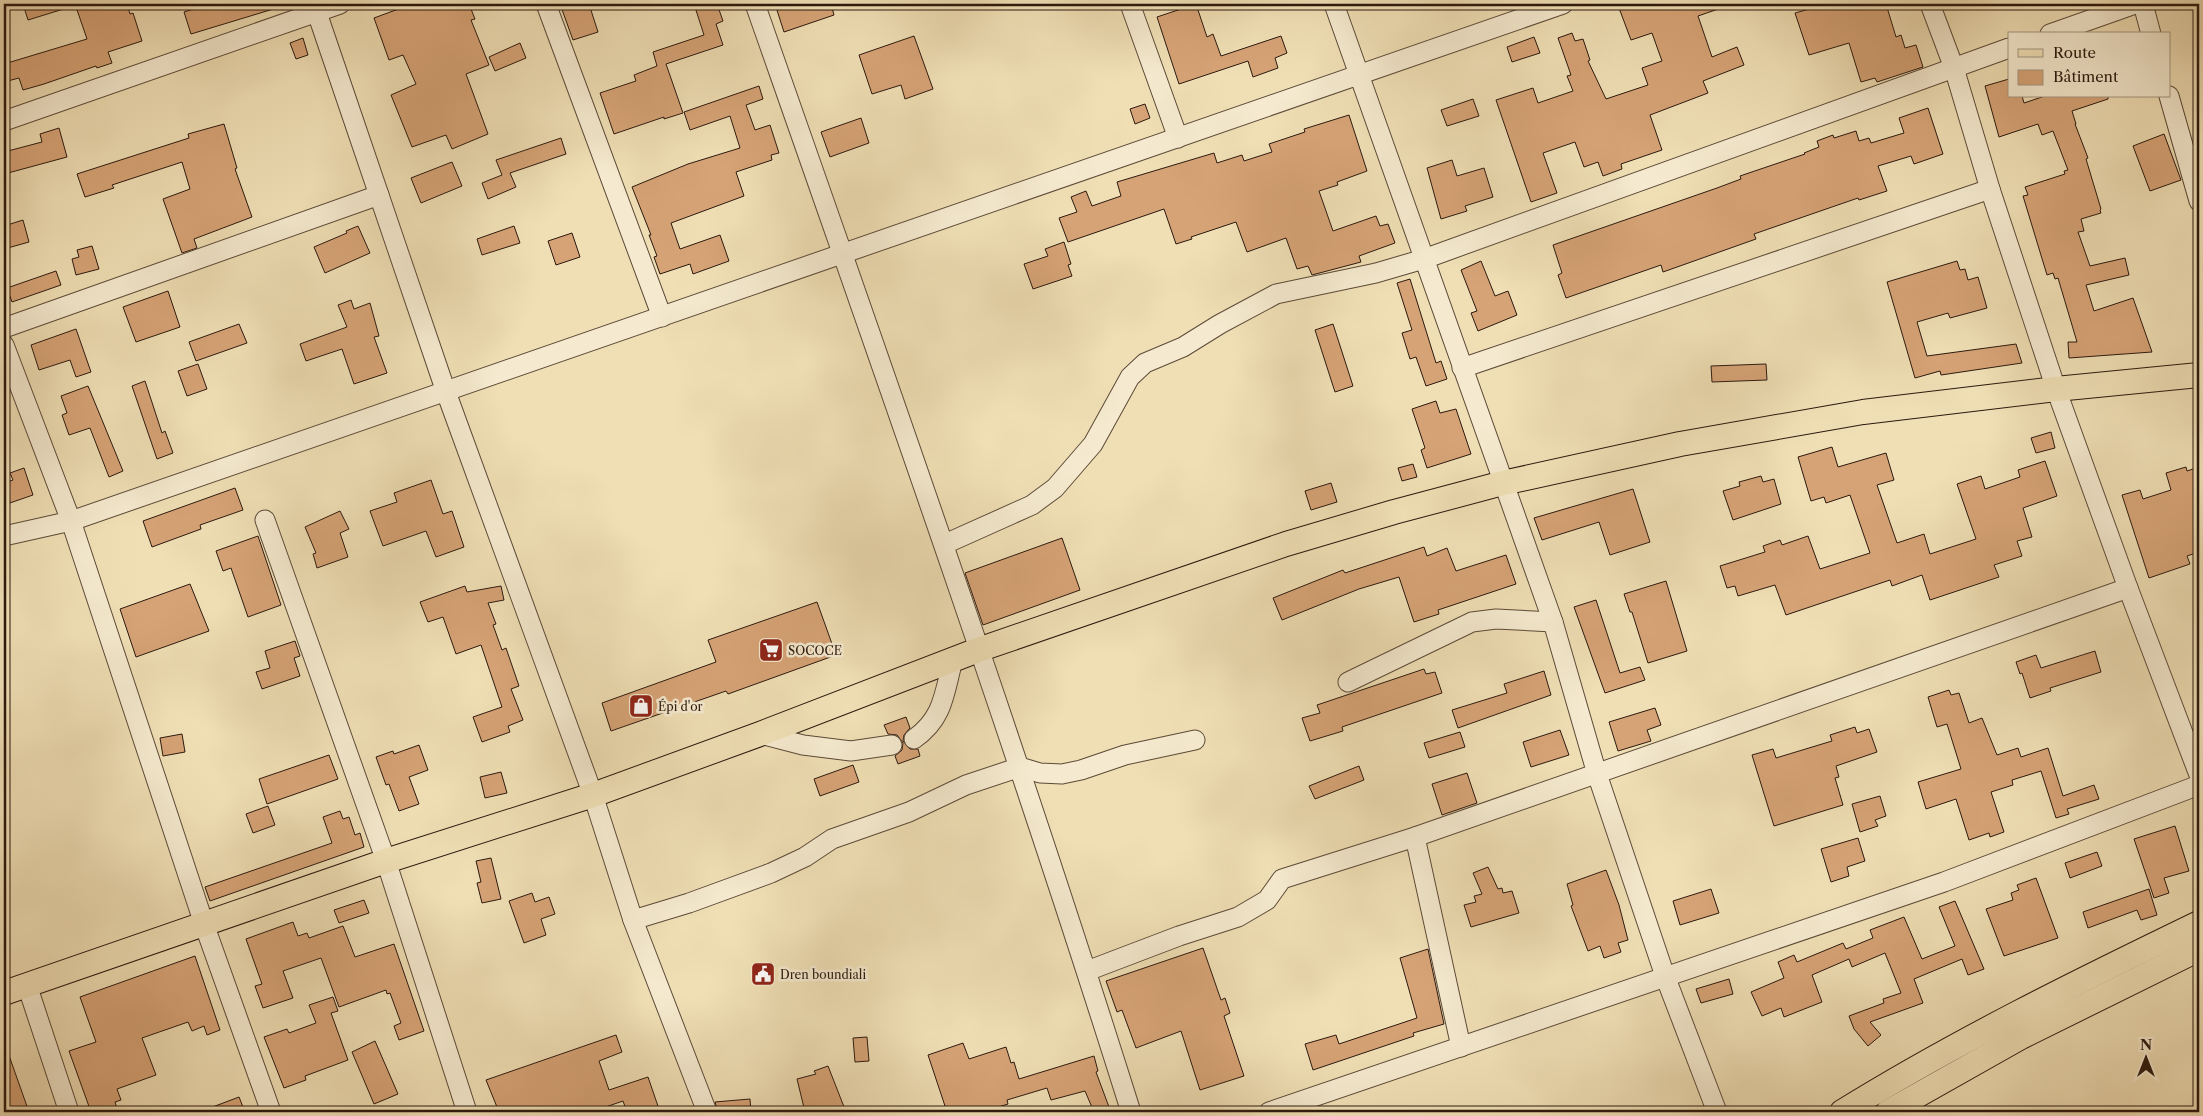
<svg xmlns="http://www.w3.org/2000/svg" width="2203" height="1116" font-family="'Libre Caslon Text',serif">
	<style>
		.building { fill: #d6a376; stroke: #2b190f }
		.lines { fill: none; stroke-linecap: round; stroke-linejoin: round }
		.minor-casing { stroke: #5c4a38; stroke-width: 21 }
		.major-casing { stroke: #2b190f; stroke-width: 26 }
		.minor { stroke: #f5eacf; stroke-width: 19 }
		.major { stroke: #f0dfb5; stroke-width: 24 }
		.labels { text-anchor: middle; dominant-baseline: central; stroke-width: 5; stroke-linejoin: round; paint-order: stroke }
		.poi-label { font-size: 12px; fill: #2b190f; stroke: #f5eacf; text-anchor: start }
	</style>
	<rect width="100%" height="100%" fill="#f0dfb5"/>
	<filter id="stains"><feTurbulence type="fractalNoise" baseFrequency=".004" numOctaves="4"/><feColorMatrix values="0 0 0 0 .2 0 0 0 0 .09 0 0 0 0 .02 0 0 0 .5 -.17"/></filter>
	<radialGradient id="worn" r=".72"><stop offset=".6" stop-color="#630" stop-opacity="0"/><stop offset="1" stop-color="#630" stop-opacity=".3"/></radialGradient>
	<g class="building">
		<polygon points="23,4 70,4 70,7 28,20"/>
		<polygon points="75,4 127,4 130,14 133,13 142,41 108,52 112,63 97,68 96,66 44,84 23,90 19,78 4,82 4,64 87,39"/>
		<polygon points="209,4 279,4 280,7 191,34 184,12"/>
		<polygon points="412,4 469,4 475,19 471,20 489,65 466,74 488,134 452,149 446,135 412,147 391,95 416,84 403,55 389,60 374,18"/>
		<polygon points="560,4 589,4 598,32 573,40"/>
		<polygon points="694,4 717,4 723,21 716,24 723,45 666,64 683,113 664,119 664,117 614,134 600,93 636,81 634,75 657,66 653,52 704,35"/>
		<polygon points="775,4 831,4 834,15 784,32"/>
		<polygon points="1196,4 1207,37 1213,34 1221,56 1281,36 1287,53 1275,58 1278,68 1253,77 1248,61 1179,84 1157,17"/>
		<polygon points="1631,4 1727,4 1727,6 1698,16 1712,57 1737,47 1744,65 1703,81 1708,93 1650,115 1662,150 1621,164 1622,169 1603,176 1598,162 1584,167 1575,142 1543,153 1557,193 1531,202 1496,100 1533,88 1538,103 1573,91 1567,76 1571,75 1558,38 1572,33 1575,41 1583,39 1590,60 1588,61 1606,99 1648,85 1642,68 1662,61 1652,33 1631,40 1619,8"/>
		<polygon points="1827,4 1868,4 1870,8 1886,4 1896,37 1901,35 1905,48 1916,45 1923,67 1877,82 1875,78 1861,82 1849,43 1809,55 1795,13"/>
		<polygon points="914,36 933,89 905,99 901,85 872,94 859,55"/>
		<polygon points="1534,37 1540,53 1512,62 1507,47"/>
		<polygon points="303,38 308,55 296,59 290,43"/>
		<polygon points="520,43 526,58 495,71 489,57"/>
		<polygon points="2009,79 2009,96 2022,96 2024,103 2045,96 2108,96 2108,99 2072,111 2076,124 2075,124 2088,158 2086,159 2101,209 2100,210 2101,213 2081,219 2084,231 2078,232 2090,266 2125,258 2129,275 2086,285 2094,311 2133,298 2152,352 2069,358 2068,342 2077,342 2058,278 2055,279 2053,273 2047,275 2023,196 2028,195 2025,187 2065,174 2064,171 2068,170 2053,131 2042,135 2038,124 1999,137 1985,86"/>
		<polygon points="759,86 763,99 746,105 755,130 770,125 779,153 771,155 772,160 736,172 744,196 671,223 680,249 720,235 729,261 693,274 690,264 660,274 654,257 657,256 649,235 651,235 632,187 688,164 740,148 730,116 690,130 684,112"/>
		<polygon points="1473,99 1479,116 1447,126 1441,110"/>
		<polygon points="1145,104 1150,118 1135,124 1130,109"/>
		<polygon points="1928,108 1943,154 1914,164 1911,156 1878,166 1887,191 1859,200 1858,198 1754,234 1756,239 1663,272 1661,265 1566,298 1558,275 1562,273 1553,245 1717,188 1741,179 1740,176 1805,154 1804,153 1819,147 1817,141 1833,135 1834,138 1856,131 1859,141 1869,138 1871,143 1904,133 1899,118"/>
		<polygon points="1349,115 1367,171 1337,182 1338,185 1319,191 1333,231 1376,216 1380,226 1388,224 1395,243 1359,256 1361,262 1312,275 1308,266 1297,269 1286,238 1247,252 1236,222 1191,237 1192,239 1176,244 1164,209 1068,242 1059,218 1077,212 1071,197 1086,191 1092,206 1121,196 1117,182 1214,153 1217,163 1242,155 1244,161 1272,152 1269,144 1305,132 1304,129"/>
		<polygon points="861,118 869,143 830,157 821,132"/>
		<polygon points="224,124 237,168 235,169 252,217 194,239 197,248 182,253 163,199 190,189 182,162 112,185 114,188 85,197 77,174 189,138 188,134"/>
		<polygon points="59,128 67,157 8,173 4,152 42,142 40,134"/>
		<polygon points="2164,134 2181,180 2150,191 2133,146"/>
		<polygon points="561,138 566,154 510,173 516,187 488,199 482,183 502,175 496,160"/>
		<polygon points="1452,160 1457,176 1484,168 1493,197 1465,206 1467,211 1441,219 1427,168"/>
		<polygon points="452,162 462,186 421,203 411,178"/>
		<polygon points="23,220 29,242 4,249 4,226"/>
		<polygon points="358,226 370,253 325,273 314,247 347,233 346,231"/>
		<polygon points="514,226 520,243 482,255 477,239"/>
		<polygon points="572,233 580,257 556,265 548,241"/>
		<polygon points="1064,242 1071,264 1068,265 1072,276 1033,289 1024,264 1048,256 1045,249"/>
		<polygon points="92,246 99,269 76,275 72,259 79,257 77,250"/>
		<polygon points="1481,261 1495,296 1508,291 1517,315 1478,331 1471,313 1477,311 1461,270"/>
		<polygon points="1957,261 1960,270 1965,269 1968,280 1978,277 1987,308 1950,318 1948,313 1917,322 1927,356 2016,344 2022,363 1941,375 1940,371 1915,378 1887,282"/>
		<polygon points="56,271 61,285 12,302 7,288"/>
		<polygon points="1410,279 1436,363 1441,361 1447,379 1426,386 1416,357 1410,359 1402,333 1412,330 1397,283"/>
		<polygon points="168,291 180,327 136,342 123,307"/>
		<polygon points="351,300 354,309 370,303 379,336 374,337 387,373 354,384 342,349 306,361 300,344 347,327 338,305"/>
		<polygon points="239,324 247,343 196,361 189,342"/>
		<polygon points="1333,324 1353,386 1335,392 1315,330"/>
		<polygon points="76,329 91,372 76,377 70,360 39,370 31,345"/>
		<polygon points="198,364 207,389 187,396 178,371"/>
		<polygon points="1766,364 1767,380 1712,382 1711,366"/>
		<polygon points="145,381 162,433 165,431 173,453 157,459 132,386"/>
		<polygon points="88,386 123,471 109,477 90,428 69,435 62,415 67,413 61,396"/>
		<polygon points="1436,401 1440,413 1456,409 1471,454 1427,468 1421,450 1425,448 1412,409"/>
		<polygon points="2051,432 2055,448 2036,453 2031,438"/>
		<polygon points="1832,447 1838,467 1886,453 1894,480 1877,485 1897,543 1924,534 1930,554 1976,539 1957,484 1981,476 1985,489 2020,477 2018,470 2045,461 2057,496 2023,508 2032,537 2017,541 2022,556 1994,565 1999,577 1930,600 1922,575 1892,586 1890,580 1786,615 1775,585 1738,596 1735,586 1727,588 1720,566 1765,552 1763,546 1780,540 1782,545 1808,536 1820,569 1870,553 1850,495 1826,503 1824,497 1811,501 1798,457"/>
		<polygon points="1413,464 1417,477 1402,481 1398,468"/>
		<polygon points="2186,467 2187,471 2199,467 2199,552 2187,556 2190,564 2149,578 2122,495 2140,490 2143,499 2171,490 2166,473"/>
		<polygon points="24,468 33,495 4,505 4,483 13,480 10,473"/>
		<polygon points="1761,476 1763,482 1774,479 1781,504 1733,520 1723,491 1740,486 1739,482"/>
		<polygon points="431,480 443,514 452,511 464,547 436,557 426,531 383,546 370,511 397,502 394,493"/>
		<polygon points="1331,483 1337,502 1311,510 1305,491"/>
		<polygon points="235,488 243,510 200,525 201,529 152,547 143,521"/>
		<polygon points="1633,489 1650,542 1610,555 1599,522 1542,540 1534,518"/>
		<polygon points="340,511 349,529 340,533 348,557 317,568 313,554 316,553 305,527"/>
		<polygon points="258,536 281,605 248,617 231,568 223,571 216,551"/>
		<polygon points="1062,538 1080,590 983,625 965,573"/>
		<polygon points="1424,547 1427,556 1447,548 1456,571 1506,555 1516,584 1438,610 1439,614 1414,622 1399,577 1359,589 1282,620 1273,598 1343,570 1345,573"/>
		<polygon points="1666,581 1687,651 1648,663 1632,612 1630,612 1624,594"/>
		<polygon points="190,584 209,631 136,657 120,609"/>
		<polygon points="465,586 467,592 501,586 504,600 488,603 496,624 493,625 502,650 506,648 519,686 511,689 523,720 508,726 510,732 482,742 473,717 502,707 481,645 456,654 443,617 428,622 420,602"/>
		<polygon points="1596,600 1620,673 1640,667 1645,680 1605,693 1574,607"/>
		<polygon points="817,602 836,655 728,694 726,691 611,731 602,703 716,662 708,640"/>
		<polygon points="295,641 300,656 294,658 300,676 262,689 256,672 270,668 265,651"/>
		<polygon points="2095,651 2101,672 2050,688 2051,691 2030,698 2022,673 2020,674 2016,662 2036,655 2041,668"/>
		<polygon points="1424,669 1426,674 1435,672 1442,693 1342,727 1343,731 1310,741 1302,718 1320,713 1317,705"/>
		<polygon points="1544,671 1551,695 1458,728 1452,710 1507,693 1504,684"/>
		<polygon points="1949,690 1951,695 1959,693 1969,723 1982,718 1997,755 2018,748 2021,757 2048,748 2063,796 2094,785 2099,799 2067,809 2069,814 2056,818 2041,771 2012,780 2013,785 1991,792 2004,832 1990,837 1989,833 1969,840 1956,799 1926,809 1918,782 1961,769 1947,724 1937,727 1928,697"/>
		<polygon points="1655,708 1661,725 1647,730 1651,741 1618,751 1609,722"/>
		<polygon points="906,717 910,728 904,735 903,741 910,749 918,749 920,756 898,764 895,756 902,750 903,743 897,735 888,734 884,725"/>
		<polygon points="1855,727 1857,733 1869,729 1877,752 1836,766 1839,777 1835,778 1843,805 1774,826 1752,755 1773,749 1776,758 1832,741 1830,735"/>
		<polygon points="1560,730 1569,755 1531,767 1523,742"/>
		<polygon points="1460,732 1465,747 1429,758 1424,743"/>
		<polygon points="182,734 185,752 163,756 160,738"/>
		<polygon points="419,745 428,770 409,777 419,804 399,811 389,784 386,785 376,757 393,751 394,754"/>
		<polygon points="329,755 338,779 267,804 259,779"/>
		<polygon points="853,765 859,782 820,796 814,779"/>
		<polygon points="1359,766 1364,780 1315,799 1309,786"/>
		<polygon points="501,772 507,793 485,798 480,777"/>
		<polygon points="1467,773 1477,803 1442,815 1432,784"/>
		<polygon points="1880,796 1886,816 1875,820 1878,826 1860,832 1852,804"/>
		<polygon points="268,806 275,825 253,833 246,814"/>
		<polygon points="340,811 343,819 349,817 355,835 360,833 364,847 210,901 205,887 332,843 323,817"/>
		<polygon points="2175,826 2189,871 2164,878 2169,893 2154,898 2134,839"/>
		<polygon points="1858,838 1865,861 1847,867 1849,876 1831,882 1821,849"/>
		<polygon points="2097,852 2102,866 2070,878 2065,863"/>
		<polygon points="491,858 501,899 482,903 477,883 481,882 476,861"/>
		<polygon points="1488,867 1498,889 1502,888 1503,893 1512,891 1519,913 1471,927 1464,905 1476,902 1474,896 1482,894 1473,873"/>
		<polygon points="1606,870 1619,905 1628,940 1618,943 1621,952 1604,958 1600,946 1588,951 1571,906 1573,905 1567,884"/>
		<polygon points="2036,878 2058,938 2004,956 1986,909 2013,900 2011,893 2019,890 2017,885"/>
		<polygon points="1711,889 1719,913 1680,925 1673,901"/>
		<polygon points="2149,889 2157,915 2141,920 2137,910 2088,928 2083,912"/>
		<polygon points="532,893 535,902 549,897 555,914 541,919 546,935 524,943 509,901"/>
		<polygon points="364,900 369,913 339,923 334,910"/>
		<polygon points="1955,901 1984,969 1968,975 1962,959 1914,979 1923,1003 1870,1022 1881,1035 1868,1046 1854,1029 1849,1016 1884,1003 1883,999 1901,993 1885,953 1852,967 1849,959 1812,975 1822,1002 1784,1017 1781,1008 1762,1016 1751,992 1784,978 1778,962 1794,955 1797,962 1843,943 1846,949 1873,938 1870,930 1904,917 1922,959 1955,946 1939,907"/>
		<polygon points="293,922 298,936 307,933 309,938 343,926 355,957 394,944 424,1031 399,1040 394,1026 401,1023 390,993 387,994 386,990 339,1007 321,958 283,971 293,998 263,1008 255,986 262,984 246,939"/>
		<polygon points="1203,948 1221,1000 1225,998 1230,1013 1224,1016 1244,1076 1200,1090 1181,1031 1136,1048 1122,1010 1117,1012 1106,981"/>
		<polygon points="1428,949 1444,1024 1413,1033 1414,1036 1313,1070 1305,1044 1336,1035 1339,1044 1417,1018 1400,958"/>
		<polygon points="195,956 220,1030 207,1035 204,1026 192,1031 188,1022 142,1038 156,1075 117,1089 121,1100 115,1102 118,1112 91,1112 69,1051 96,1042 80,997"/>
		<polygon points="1729,979 1733,994 1701,1003 1696,989"/>
		<polygon points="333,997 338,1011 331,1013 348,1060 305,1076 306,1080 284,1088 264,1037 287,1029 289,1033 316,1023 309,1005"/>
		<polygon points="616,1035 622,1052 599,1061 609,1090 648,1077 660,1112 627,1112 623,1101 591,1112 499,1112 486,1080"/>
		<polygon points="867,1037 869,1061 855,1062 853,1038"/>
		<polygon points="375,1041 398,1094 374,1104 352,1052"/>
		<polygon points="963,1043 969,1059 1006,1047 1011,1063 1014,1062 1019,1079 1094,1056 1098,1071 1096,1072 1109,1107 1094,1112 1085,1091 1051,1100 1047,1088 1007,1100 1008,1104 983,1112 947,1112 928,1055"/>
		<polygon points="4,1047 6,1047 29,1112 4,1112"/>
		<polygon points="828,1066 846,1112 805,1112 797,1079 816,1074 814,1071"/>
		<polygon points="239,1097 245,1112 203,1112 202,1111"/>
		<polygon points="750,1099 751,1112 718,1112 715,1102"/>
	</g>
	<g class="lines">
		<defs>
			<g id="minor">
				<polyline points="314,4 446,392 593,795 633,920 707,1112"/>
				<polyline points="546,4 662,317"/>
				<path d="M755,4c129,368 259,736 376,1108"/>
				<polyline points="1130,4 1178,138"/>
				<polyline points="1334,4 1553,622 1597,774 1665,976 1717,1112"/>
				<polyline points="1930,4 1954,68 1990,189 2056,389 2128,588 2199,775"/>
				<polyline points="2143,4 2151,34"/>
				<polyline points="2050,34 2135,4"/>
				<polyline points="2169,96 2199,201"/>
				<polyline points="4,121 340,4"/>
				<polyline points="4,328 379,195"/>
				<polyline points="4,345 71,521 204,924 271,1112"/>
				<polyline points="1462,368 1990,189"/>
				<polyline points="265,520 386,861 467,1112"/>
				<polyline points="4,536 71,521 1563,4"/>
				<polyline points="945,544 1032,505 1055,488 1093,444 1130,377 1145,363 1183,347 1220,324 1276,294 1376,273 1424,259 2009,48"/>
				<polyline points="1348,682 1472,622 1496,619 1553,622"/>
				<polyline points="760,734 803,745 851,751 892,745"/>
				<path d="M914,739c30,-21 30,-46 39,-79"/>
				<polyline points="1415,837 1461,1047"/>
				<polyline points="633,920 689,903 771,873 805,857 832,839 909,812 966,785 1020,767 1040,773 1062,774 1081,770 1125,755 1195,740"/>
				<polyline points="1087,971 1179,936 1238,917 1267,900 1282,879 1415,837 2128,588"/>
				<polyline points="27,985 69,1112"/>
				<polyline points="1269,1112 1944,882 2199,785"/>
			</g>
			<g id="major">
				<polyline points="4,993 386,861 593,795 760,734 978,650 1286,544 1394,512 1503,483 1680,444 1863,412 2056,389 2199,375"/>
				<path d="M1842,1112c115,-71 235,-130 357,-189"/>
				<polyline points="1888,1112 2021,1037 2199,949"/>
			</g>
		</defs>
		<use href="#minor" class="minor-casing"/>
		<use href="#major" class="major-casing"/>
		<use href="#minor" class="minor"/>
		<use href="#major" class="major"/>
	</g>
	<defs>
		<symbol id="supermarket-square" viewBox="-11 -11 22 22"><rect x="-9" y="-9" width="18" height="18" rx="4" fill="#8f2418" stroke="#f5eacf"/><path d="M-6-5.5h2.5l.6 2H6L4.5 2H-2.5L-4.4-4H-6ZM-1.5 3.2a1.3 1.3 0 1 0 .1 0ZM3 3.2a1.3 1.3 0 1 0 .1 0Z" fill="#fff"/></symbol>
		<symbol id="shop-square" viewBox="-11 -11 22 22"><rect x="-9" y="-9" width="18" height="18" rx="4" fill="#8f2418" stroke="#f5eacf"/><path d="M-5-2.5h2.3a2.7 3.5 0 0 1 5.4 0H5L5.5 6h-11ZM-1.5-2.5h3a1.5 2.3 0 0 0-3 0Z" fill="#fff"/></symbol>
		<symbol id="civic-square" viewBox="-11 -11 22 22"><rect x="-9" y="-9" width="18" height="18" rx="4" fill="#8f2418" stroke="#f5eacf"/><path d="M-.6-6.5H3V-4.5H.6V-3L4-1V1h2V6H-6V1h2V-1L-.6-3ZM-1.2 2.5V6h2.4V2.5Z" fill="#fff"/></symbol>
	</defs>
	<g fill-rule="evenodd">
		<use href="#supermarket-square" x="757" y="636" width="28" height="28"/>
		<use href="#shop-square" x="627" y="692" width="28" height="28"/>
		<use href="#civic-square" x="749" y="960" width="28" height="28"/>
	</g>
	<g class="labels">
		<g class="poi-label">
			<text x="788" y="650">SOCOCE</text>
			<text x="658" y="706">Épi d'or</text>
			<text x="780" y="974">Dren boundiali</text>
		</g>
	</g>
	<rect width="2203" height="1116" fill="none" stroke="#f0dfb5" stroke-width="20"/>
	<rect x="5" y="5" width="2193" height="1106" fill="none" stroke="#2b190f" stroke-width="2.5"/>
	<rect x="10" y="10" width="2183" height="1096" fill="none" stroke="#2b190f"/>
	<rect x="2008" y="32" width="162" height="65" fill="#f5eacf" stroke="#a49682"/>
	<rect x="2018" y="49" width="25" height="8" fill="#f0dfb5" stroke="#a49682"/>
	<text x="2053" y="58" font-size="15" fill="#2b190f">Route</text>
	<rect x="2018" y="70" width="25" height="15" fill="#d6a376" stroke="#a49682"/>
	<text x="2053" y="82" font-size="15" fill="#2b190f">Bâtiment</text>
	<g transform="translate(2146 1058)" stroke="#f5eacf" stroke-width="4" paint-order="stroke">
	<path d="M0-4L9 19L0 12L-9 19Z" fill="#2b190f"/>
	<text y="-8" font-size="14" font-weight="bold" text-anchor="middle" fill="#2b190f">N</text>
	</g>
	<rect width="100%" height="100%" filter="url(#stains)"/>
	<rect width="100%" height="100%" fill="url(#worn)"/>
</svg>
